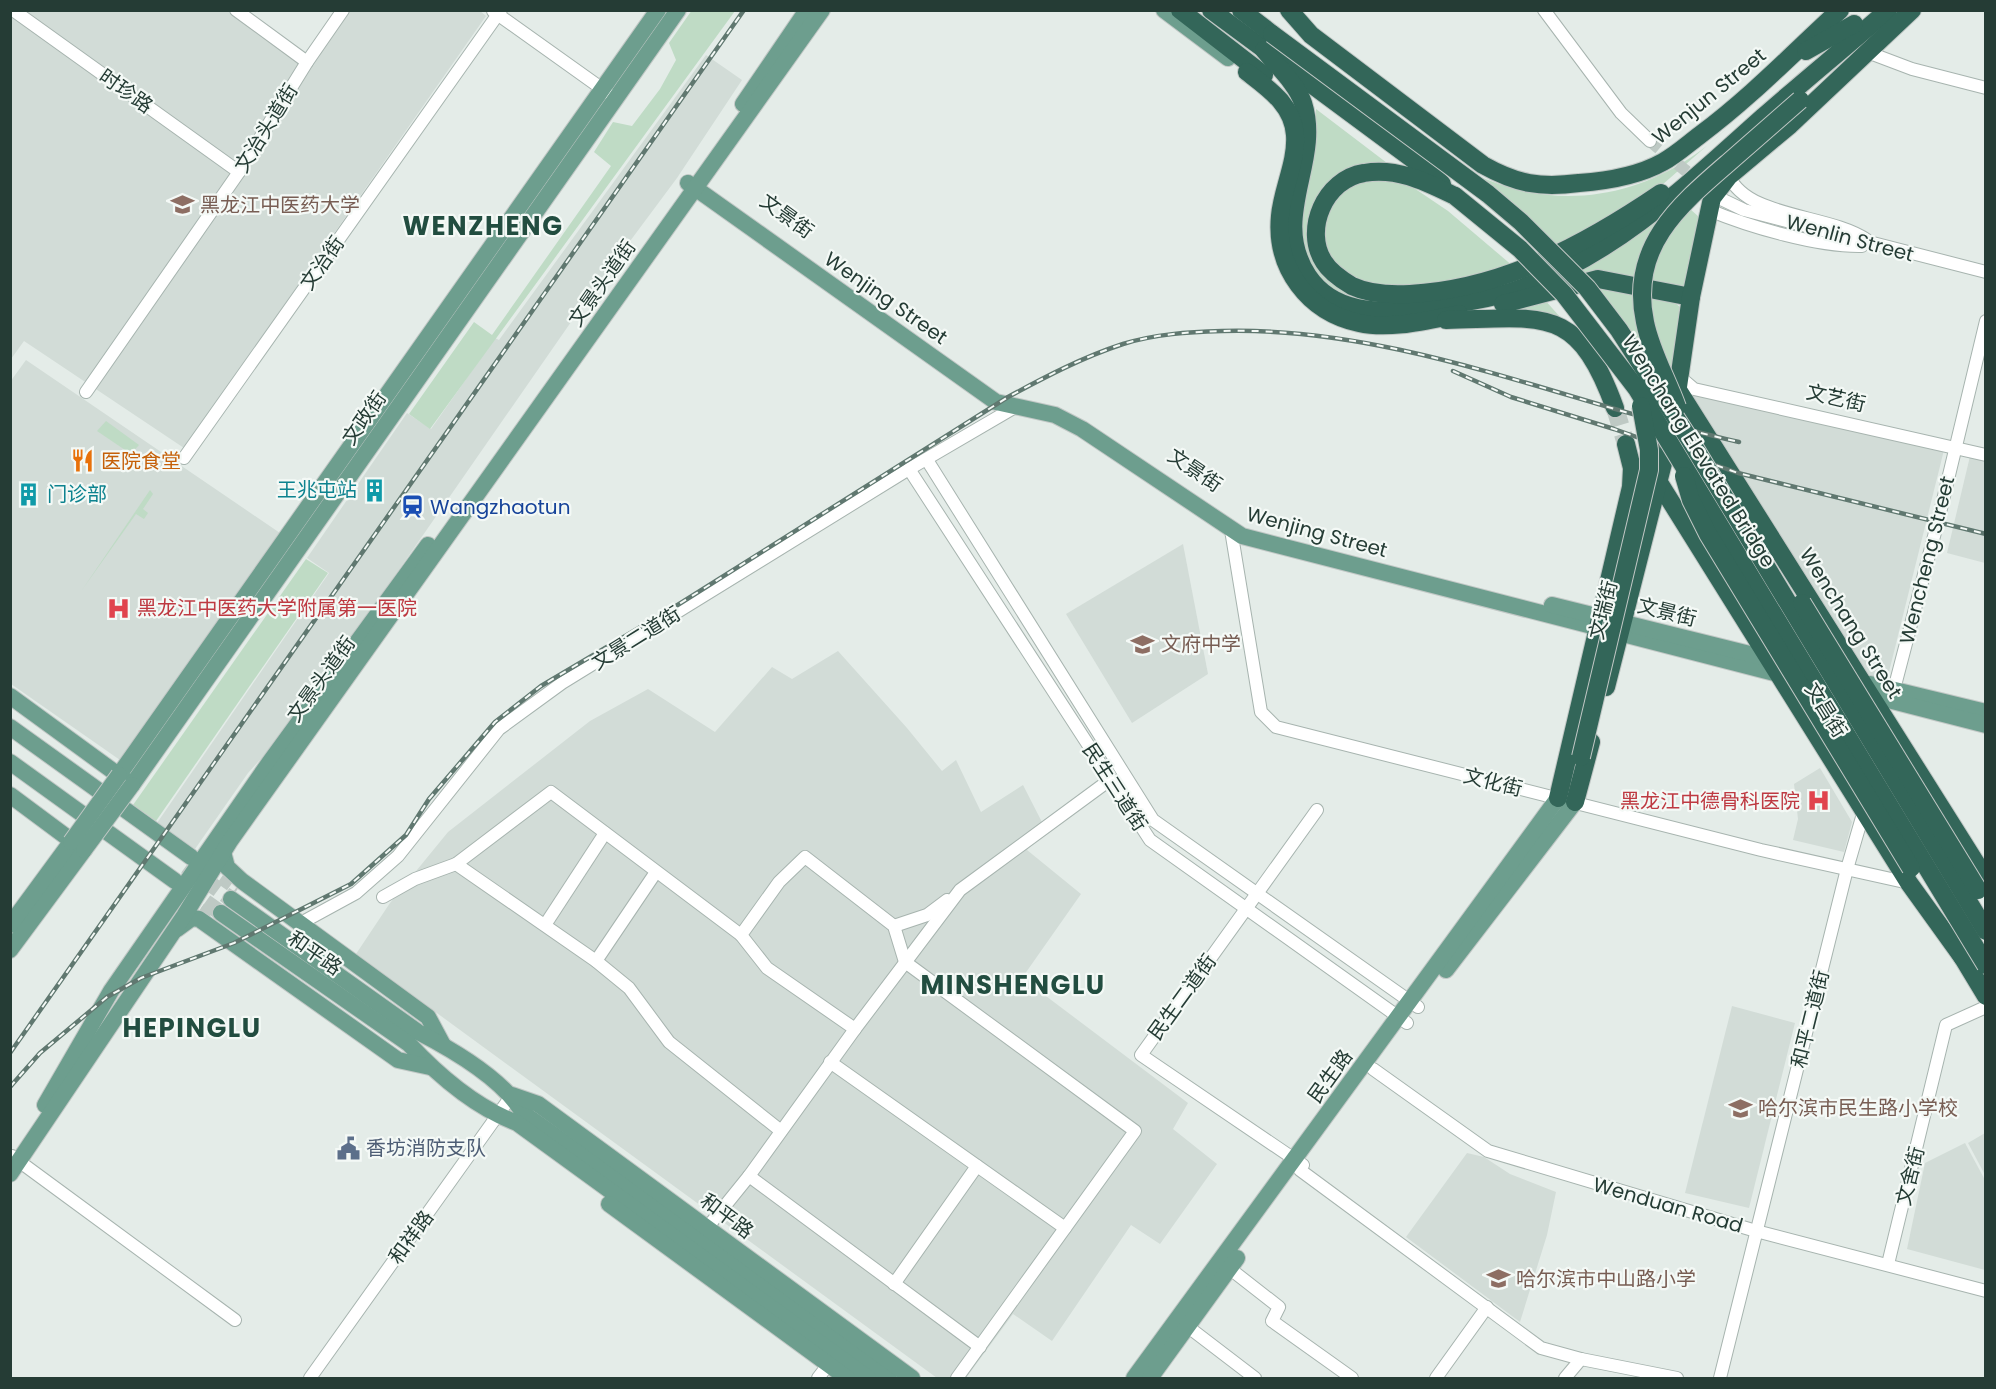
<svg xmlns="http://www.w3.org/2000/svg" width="1996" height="1389" font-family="Poppins,'Noto Sans SC',sans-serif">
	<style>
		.built { fill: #d2dcd7 }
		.green { fill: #bfdbc5 }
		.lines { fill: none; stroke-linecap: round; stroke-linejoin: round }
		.minor-tunnel { stroke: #bec9c4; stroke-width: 12; stroke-dasharray: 12 6; stroke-linecap: butt }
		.major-tunnel { stroke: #bec9c4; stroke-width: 16; stroke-dasharray: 16 8; stroke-linecap: butt }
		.highway-tunnel { stroke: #bec9c4; stroke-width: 18; stroke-dasharray: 18 9; stroke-linecap: butt }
		.minor-casing { stroke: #a7b4af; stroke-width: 14 }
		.major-casing { stroke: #c2c8c6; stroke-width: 18 }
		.highway-casing { stroke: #c2c8c6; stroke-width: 20 }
		.minor { stroke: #fff; stroke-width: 12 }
		.major { stroke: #6d9e8e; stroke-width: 16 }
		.highway { stroke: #336659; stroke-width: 18 }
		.rail-casing { stroke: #607870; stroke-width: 4.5 }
		.rail { stroke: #f4f9f6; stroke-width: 2; stroke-dasharray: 7; stroke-linecap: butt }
		.major-bridge-casing { stroke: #c2c8c6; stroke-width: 18; stroke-linecap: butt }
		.highway-bridge-casing { stroke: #c2c8c6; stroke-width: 20; stroke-linecap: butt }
		.major-bridge { stroke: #6d9e8e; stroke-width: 16 }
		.highway-bridge { stroke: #336659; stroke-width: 18 }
		.labels { text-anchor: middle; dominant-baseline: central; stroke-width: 4.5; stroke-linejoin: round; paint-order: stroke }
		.street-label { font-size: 20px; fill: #253c35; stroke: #f4f9f6 }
		.education-label { font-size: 20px; fill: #785e54; stroke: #f4f9f6; text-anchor: start }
		.food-label { font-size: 20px; fill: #c56008; stroke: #f4f9f6; text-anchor: start }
		.culture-label { font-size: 20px; fill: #0d838f; stroke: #f4f9f6; text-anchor: end }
		.transit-label { font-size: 20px; fill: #164399; stroke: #f4f9f6; text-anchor: start }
		.health-label { font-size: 20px; fill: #be3a42; stroke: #f4f9f6; text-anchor: start }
		.service-label { font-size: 20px; fill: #4e5e75; stroke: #f4f9f6; text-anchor: start }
		.district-label { font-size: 26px; font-weight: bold; letter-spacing: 1.5px; fill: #224d40; stroke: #f4f9f6 }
	</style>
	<rect width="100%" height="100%" fill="#e4ece8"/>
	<g class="built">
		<polygon points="479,10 486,16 184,448 24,341 11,359 11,11 229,11 310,68 350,11"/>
		<polygon points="706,55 742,80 677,178 587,299 289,728 248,773 195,849 157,823 329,573 307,558 407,413 431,429 495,338 499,340"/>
		<polygon points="26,360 280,533 120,760 11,684 10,382"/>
		<polygon points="1694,389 1945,446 1887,680 1859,677 1677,396"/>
		<polygon points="1971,452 1985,455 1985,563 1947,553"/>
		<polygon points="1183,544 1208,674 1132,723 1066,614"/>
		<polygon points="838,651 907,728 942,771 956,760 981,812 1023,785 1046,830 1027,850 1081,894 1022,978 1188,1103 1173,1129 1217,1164 1160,1244 1131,1225 1052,1341 1013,1314 966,1378 937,1378 356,954 390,903 448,832 590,721 648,689 715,732 772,667 792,679"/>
		<polygon points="1820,768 1852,822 1844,852 1793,840 1798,819 1794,784"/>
		<polygon points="1732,1006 1795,1023 1749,1208 1685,1193"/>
		<polygon points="1985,1133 1985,1175 1968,1143"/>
		<polygon points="1965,1143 1985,1180 1985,1270 1907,1249 1925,1163"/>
		<polygon points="1467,1153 1484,1157 1510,1174 1556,1192 1547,1235 1520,1322 1406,1237"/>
	</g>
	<g class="green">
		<polygon points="692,10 735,11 430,429 409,414 474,322 492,335 611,166 594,152 613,122 632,126 660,89 676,60 669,43"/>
		<polygon points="1316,109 1387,163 1362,165 1312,215 1346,292 1368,301 1370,304 1338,295 1316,275 1299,234 1315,147"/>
		<path d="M1733,123l-71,62 -103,63 -87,-75c72,35 150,30 218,-15 16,-10 29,-23 43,-35z"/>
		<polygon points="1378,177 1408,184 1448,211 1514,267 1412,290 1360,284 1335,267 1323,235 1329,209 1339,193 1349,186"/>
		<polygon points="1689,191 1637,278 1584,275 1577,268"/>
		<polygon points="1690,209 1699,217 1687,290 1649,280 1664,239"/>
		<polygon points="1594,286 1635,290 1639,337 1635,338"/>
		<polygon points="1648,294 1674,302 1681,308 1676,337 1674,383 1658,358"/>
		<polygon points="1544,299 1569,327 1492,315"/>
		<polygon points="106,421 139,445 131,454 97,431"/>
		<polygon points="150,490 153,494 143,509 148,513 144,519 136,514 82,590"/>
		<polygon points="306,559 328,573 156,821 133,805"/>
	</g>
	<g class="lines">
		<g class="minor-tunnel">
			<polyline points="1650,141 1698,181"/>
			<polyline points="206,868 237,890"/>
			<polyline points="186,898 216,919"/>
		</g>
		<g class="major-tunnel">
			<polyline points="186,866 231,899"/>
			<polyline points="186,888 221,913"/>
		</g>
		<polyline class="highway-tunnel" points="1615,408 1626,444"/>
		<defs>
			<g id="minor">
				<polyline points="13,10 239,172"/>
				<polyline points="236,10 307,62"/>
				<polyline points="1544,10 1621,113 1650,141"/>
				<polyline points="493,11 608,93"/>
				<polyline points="1867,52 1912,69 1986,88"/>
				<path d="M1729,176c18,42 100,38 138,64"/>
				<polyline points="1717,197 1744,210 1986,272"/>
				<path d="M1709,210c41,17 109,37 153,36"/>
				<polyline points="1680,377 1694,389 1986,455"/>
				<polyline points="86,392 239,172 307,62 343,10"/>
				<polyline points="184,458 501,10"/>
				<polyline points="927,460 1153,820 1418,1007"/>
				<polyline points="909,469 1150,840 1407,1023"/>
				<polyline points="1231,530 1261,712 1276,727 1761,850 1909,883"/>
				<polyline points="1892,697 1938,521 1986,321"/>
				<polyline points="456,864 596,961 629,988 669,1042 781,1131"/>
				<polyline points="383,897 415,879 456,864 551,792 741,935"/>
				<polyline points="301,923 356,893 398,856 499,729 562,683 909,469 1017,406"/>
				<polyline points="545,925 605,833"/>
				<polyline points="894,926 927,915 947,900"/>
				<polyline points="596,961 656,872"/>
				<polyline points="855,1029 767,968 741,935 779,882 805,857 894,926 905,962 1135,1131 957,1378"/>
				<polyline points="830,1062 1065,1228"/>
				<polyline points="1373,1069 1488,1151 1756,1231 1986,1291"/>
				<polyline points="12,1156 235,1320"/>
				<polyline points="1303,1165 1141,1055 1317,810"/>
				<polyline points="1300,1170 1541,1348 1581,1359 1677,1378"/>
				<polyline points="749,1176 980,1347"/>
				<polyline points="707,1228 749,1176 855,1029 960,890 1111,779"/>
				<polyline points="1888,1264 1946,1025 1986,1007"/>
				<polyline points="1229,1268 1279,1307 1272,1321 1352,1378"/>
				<polyline points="894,1284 977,1166"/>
				<polyline points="1187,1326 1255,1378"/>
				<polyline points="310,1378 512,1095"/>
				<polyline points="818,1378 828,1365"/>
				<polyline points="1436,1378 1487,1307"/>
				<polyline points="1565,1378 1581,1359"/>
				<polyline points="1720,1378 1847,869 1865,807"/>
			</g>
			<g id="major">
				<polyline points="1164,10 1228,58"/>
				<polyline points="743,104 807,10"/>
				<polyline points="688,183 996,402 1055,415 1082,429 1242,536 1786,676"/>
				<polyline points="1552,605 1778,661"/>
				<polyline points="1870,684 1986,712"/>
				<polyline points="1861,693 1986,725"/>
				<polyline points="10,696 132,785 678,10"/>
				<polyline points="10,727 191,857"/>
				<polyline points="10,762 175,881"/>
				<polyline points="119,775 658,10"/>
				<polyline points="10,795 84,850 10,950"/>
				<polyline points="223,852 227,867 242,881 428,1017 443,1045"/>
				<path d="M231,899l187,133c35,18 85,47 105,81l176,125 190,140"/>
				<path d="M221,913l188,131c29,31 68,64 108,79l351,255"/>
				<polyline points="10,925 71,842"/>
				<polyline points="177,929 192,918 199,919 398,1060 430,1067"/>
				<polyline points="1446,970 1575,802"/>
				<polyline points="512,1095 538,1104 912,1378"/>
				<polyline points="45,1105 111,991 269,763 428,545"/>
				<polyline points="10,1174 184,916 230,841 822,10"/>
				<polyline points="609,1204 847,1378"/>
				<polyline points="1134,1378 1558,798"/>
				<polyline points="1150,1378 1237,1258"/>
			</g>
			<g id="highway">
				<polyline points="1180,10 1264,75"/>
				<polyline points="1211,10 1426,169 1442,184"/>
				<polyline points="1241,10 1272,34"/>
				<path d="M1289,10l22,25 172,130c34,19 57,23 96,18 28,-2 59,-7 84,-21 13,-7 25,-18 37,-27 51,-38 93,-82 140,-125"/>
				<path d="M1264,50c12,15 33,34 39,53 19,60 -34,113 5,173 25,37 70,38 110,32 35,-4 73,-8 106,-21 94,-35 165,-104 239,-170 41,-36 84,-71 125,-107"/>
				<polyline points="1806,51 1854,24"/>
				<path d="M1247,72c22,17 46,33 48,63 2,27 -13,55 -15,81 -5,52 28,96 79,107 32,7 69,-3 100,-9"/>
				<path d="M1455,196c-29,-14 -58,-29 -91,-23 -39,6 -61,57 -40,89 6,10 18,18 28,24 17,8 40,9 58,8 93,-5 176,-50 251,-101"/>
				<polyline points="1503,304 1598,279 1691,297"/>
				<path d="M1446,320c99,-2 131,-16 169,88"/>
				<polyline points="1678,390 1986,879"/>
				<polyline points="1658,481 1909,883 1963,958"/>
				<polyline points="1606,687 1672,428 1691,297 1712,198 1729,176 1790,125 1912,10"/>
				<polyline points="1558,798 1631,487 1632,468 1626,444"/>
				<polyline points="1575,802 1591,742"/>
				<polyline points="1957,948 1986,996"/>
			</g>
		</defs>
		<use href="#minor" class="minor-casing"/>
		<use href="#major" class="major-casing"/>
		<use href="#highway" class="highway-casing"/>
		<use href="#minor" class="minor"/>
		<use href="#major" class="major"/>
		<use href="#highway" class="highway"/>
		<defs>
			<g id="rail">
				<polyline points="1453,371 1511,397 1614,429 1738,473 1986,534"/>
				<polyline points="10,1053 744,10"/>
				<path d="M10,1087l30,-34 67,-56 34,-19 93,-35 117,-59 55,-49 23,-36 66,-77 46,-36 135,-80 332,-209c37,-20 75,-40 115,-53 32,-10 66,-12 99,-13 177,-5 346,73 517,111"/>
			</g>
		</defs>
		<use href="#rail" class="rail-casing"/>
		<use href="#rail" class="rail"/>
		<defs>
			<g id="major-bridge">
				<polyline points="71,842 119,775"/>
				<polyline points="84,850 132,785"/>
			</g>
			<g id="highway-bridge">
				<polyline points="1272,34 1488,194 1521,222 1587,288 1619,330 1688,437 1986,931"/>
				<polyline points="1455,196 1520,249 1564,294 1637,389 1986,965"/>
				<path d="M1677,407c-10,-28 -26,-55 -32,-85 -16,-74 33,-116 83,-159 24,-21 48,-42 72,-63"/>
				<polyline points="1684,476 1691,500 1708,534 1911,868"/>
				<polyline points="1802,603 1978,890"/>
				<polyline points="1581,757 1649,470 1649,450 1641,406"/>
			</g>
		</defs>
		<use href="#major-bridge" class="major-bridge-casing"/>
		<use href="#highway-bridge" class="highway-bridge-casing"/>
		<use href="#major-bridge" class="major-bridge"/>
		<use href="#highway-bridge" class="highway-bridge"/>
	</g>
	<defs>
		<symbol id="university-bare" viewBox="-9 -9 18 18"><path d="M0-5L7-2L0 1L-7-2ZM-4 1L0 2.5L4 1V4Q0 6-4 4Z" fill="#8d6e63" stroke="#f4f9f6" stroke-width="2.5" paint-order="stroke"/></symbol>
		<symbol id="restaurant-bare" viewBox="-9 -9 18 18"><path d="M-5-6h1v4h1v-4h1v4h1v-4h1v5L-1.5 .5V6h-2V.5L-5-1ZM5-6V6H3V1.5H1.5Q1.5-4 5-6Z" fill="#e8710a" stroke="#f4f9f6" stroke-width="2.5" paint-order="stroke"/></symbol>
		<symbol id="building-bare" viewBox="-9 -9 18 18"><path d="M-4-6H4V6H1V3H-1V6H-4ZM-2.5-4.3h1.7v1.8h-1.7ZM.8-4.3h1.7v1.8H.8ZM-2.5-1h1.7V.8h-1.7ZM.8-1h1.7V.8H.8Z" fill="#0f9aa8" stroke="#f4f9f6" stroke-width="2.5" paint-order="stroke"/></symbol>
		<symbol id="station-bare" viewBox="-9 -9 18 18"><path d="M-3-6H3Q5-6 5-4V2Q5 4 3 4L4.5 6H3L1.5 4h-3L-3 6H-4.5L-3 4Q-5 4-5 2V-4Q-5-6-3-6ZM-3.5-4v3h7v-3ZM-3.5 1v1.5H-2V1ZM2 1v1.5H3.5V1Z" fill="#1a4fb4" stroke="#f4f9f6" stroke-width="2.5" paint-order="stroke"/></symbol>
		<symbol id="hospital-bare" viewBox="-9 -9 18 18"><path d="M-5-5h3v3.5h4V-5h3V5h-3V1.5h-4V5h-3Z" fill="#e0444e" stroke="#f4f9f6" stroke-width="2.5" paint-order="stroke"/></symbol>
		<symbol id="school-bare" viewBox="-9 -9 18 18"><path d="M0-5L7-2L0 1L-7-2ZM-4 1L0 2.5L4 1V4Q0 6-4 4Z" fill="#8d6e63" stroke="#f4f9f6" stroke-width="2.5" paint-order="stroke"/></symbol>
		<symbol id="civic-bare" viewBox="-9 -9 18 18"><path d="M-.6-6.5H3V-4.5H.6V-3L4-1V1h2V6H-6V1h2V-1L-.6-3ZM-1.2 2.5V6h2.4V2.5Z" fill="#5c6f8a" stroke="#f4f9f6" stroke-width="2.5" paint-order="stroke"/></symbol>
	</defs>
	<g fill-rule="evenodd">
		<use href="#university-bare" x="166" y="188" width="33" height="33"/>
		<use href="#restaurant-bare" x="66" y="444" width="33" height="33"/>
		<use href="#building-bare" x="358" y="474" width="33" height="33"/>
		<use href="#building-bare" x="12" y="478" width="33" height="33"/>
		<use href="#station-bare" x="396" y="490" width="33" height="33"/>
		<use href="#hospital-bare" x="102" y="592" width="33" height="33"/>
		<use href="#school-bare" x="1126" y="628" width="33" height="33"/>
		<use href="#hospital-bare" x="1802" y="784" width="33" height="33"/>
		<use href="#school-bare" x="1724" y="1092" width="33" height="33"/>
		<use href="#civic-bare" x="332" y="1132" width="33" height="33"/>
		<use href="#school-bare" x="1482" y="1262" width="33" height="33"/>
	</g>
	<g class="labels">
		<g class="street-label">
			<text transform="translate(126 91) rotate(35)">时珍路</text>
			<text transform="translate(1709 96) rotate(-39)">Wenjun Street</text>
			<text transform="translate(266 128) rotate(-58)">文治头道街</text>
			<text transform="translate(787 216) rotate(36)">文景街</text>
			<text transform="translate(1850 238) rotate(15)">Wenlin Street</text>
			<text transform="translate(322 263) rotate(-55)">文治街</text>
			<text transform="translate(602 283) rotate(-55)">文景头道街</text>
			<text transform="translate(886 298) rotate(35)">Wenjing Street</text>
			<text transform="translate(1836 398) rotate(13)">文艺街</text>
			<text transform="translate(364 418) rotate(-55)">文政街</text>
			<text transform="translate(1699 451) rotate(58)">Wenchang Elevated Bridge</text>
			<text transform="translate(1195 470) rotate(34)">文景街</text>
			<text transform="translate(1317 532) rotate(15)">Wenjing Street</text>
			<text transform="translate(1927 560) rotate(-76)">Wencheng Street</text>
			<text transform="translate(1603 610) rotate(-76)">文瑞街</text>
			<text transform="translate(1667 612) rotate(14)">文景街</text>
			<text transform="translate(1851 623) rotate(58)">Wenchang Street</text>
			<text transform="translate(636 638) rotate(-32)">文景二道街</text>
			<text transform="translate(321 679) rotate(-54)">文景头道街</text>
			<text transform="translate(1826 710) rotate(58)">文昌街</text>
			<text transform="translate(1493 782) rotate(14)">文化街</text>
			<text transform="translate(1115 787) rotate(57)">民生三道街</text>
			<text transform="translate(315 953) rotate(35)">和平路</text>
			<text transform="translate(1182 997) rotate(-54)">民生二道街</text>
			<text transform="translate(1810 1019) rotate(-76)">和平二道街</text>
			<text transform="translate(1330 1076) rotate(-54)">民生路</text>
			<text transform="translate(1910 1176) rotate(-76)">文舍街</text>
			<text transform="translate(1668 1205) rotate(16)">Wenduan Road</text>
			<text transform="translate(727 1216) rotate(37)">和平路</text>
			<text transform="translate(411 1237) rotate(-54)">和祥路</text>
		</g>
		<g class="education-label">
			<text x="200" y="205">黑龙江中医药大学</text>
			<text x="1161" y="644">文府中学</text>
			<text x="1758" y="1108">哈尔滨市民生路小学校</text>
			<text x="1516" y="1279">哈尔滨市中山路小学</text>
		</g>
		<g class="food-label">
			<text x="101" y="461">医院食堂</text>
		</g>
		<g class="culture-label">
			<text x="357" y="490">王兆屯站</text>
			<text x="47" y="494" text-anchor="start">门诊部</text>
		</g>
		<g class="transit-label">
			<text x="430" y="507">Wangzhaotun</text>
		</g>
		<g class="health-label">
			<text x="137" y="608">黑龙江中医药大学附属第一医院</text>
			<text x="1800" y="801" text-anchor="end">黑龙江中德骨科医院</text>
		</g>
		<g class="service-label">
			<text x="366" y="1148">香坊消防支队</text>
		</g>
		<g class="district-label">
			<text x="483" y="226">WENZHENG</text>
			<text x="1013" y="985">MINSHENGLU</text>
			<text x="192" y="1028">HEPINGLU</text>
		</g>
	</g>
	<rect width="1996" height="1389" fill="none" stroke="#253c35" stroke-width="24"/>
</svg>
